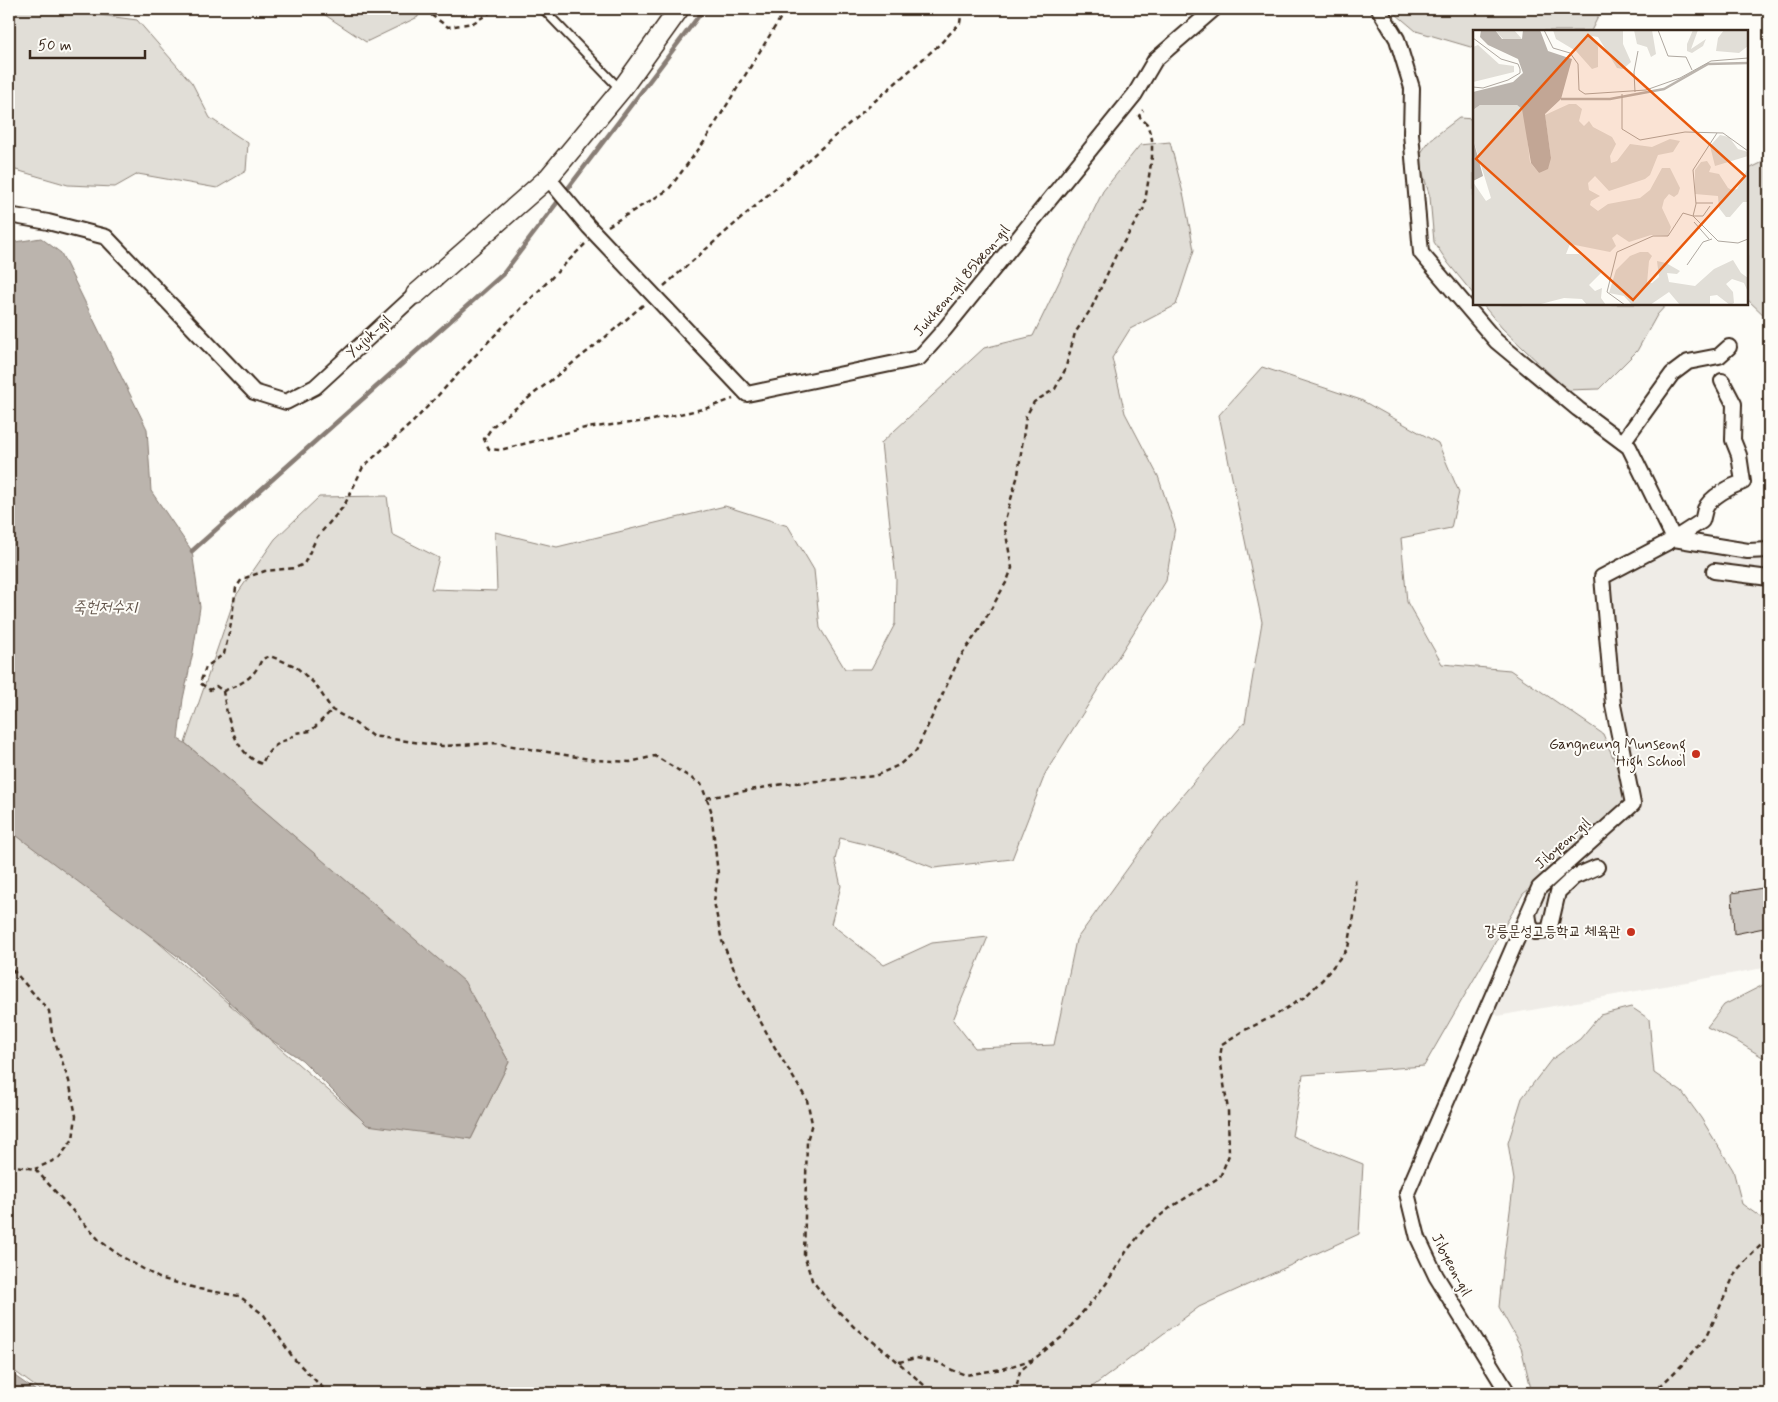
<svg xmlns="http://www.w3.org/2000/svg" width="1778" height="1402" font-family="Mynerve,'Poor Story',sans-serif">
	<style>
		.built { fill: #efece7 }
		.green { fill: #e1ded7; stroke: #8e847a }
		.water { fill: #bbb4ad; stroke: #887d74 }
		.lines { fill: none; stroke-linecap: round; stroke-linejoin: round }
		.stream { stroke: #887d74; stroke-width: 4.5 }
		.building { fill: #cdc8c2; stroke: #3b2a1e }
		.lane-casing { stroke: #3b2a1e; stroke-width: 11 }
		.street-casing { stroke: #3b2a1e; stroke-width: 18 }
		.secondary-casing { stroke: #3b2a1e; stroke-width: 22 }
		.path { stroke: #3b2a1e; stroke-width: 2.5; stroke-dasharray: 5 4; stroke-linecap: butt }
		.lane { stroke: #fdfcf7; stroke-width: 7 }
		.street { stroke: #fdfcf7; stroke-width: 14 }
		.secondary { stroke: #fdfcf7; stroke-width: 19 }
		.poi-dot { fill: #c8321e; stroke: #fdfcf7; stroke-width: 2 }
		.labels { text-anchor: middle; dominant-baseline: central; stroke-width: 4; stroke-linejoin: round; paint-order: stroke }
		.street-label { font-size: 15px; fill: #3b2a1e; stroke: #fdfcf7 }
		.poi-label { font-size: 15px; fill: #3b2a1e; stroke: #fdfcf7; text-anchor: end }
		.water-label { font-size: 16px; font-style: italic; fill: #615349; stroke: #fdfcf7 }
		.inset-river { fill: none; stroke: #bbb4ad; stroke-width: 2.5 }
		.inset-road { fill: none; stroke: #afa8a0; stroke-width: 1 }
		.view { fill: #e8590c; fill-opacity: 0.15; stroke: #e8590c; stroke-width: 2.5 }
		.inset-edge { fill: none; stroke: #3b2a1e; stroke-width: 2.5 }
	</style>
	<rect width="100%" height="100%" fill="#fdfcf7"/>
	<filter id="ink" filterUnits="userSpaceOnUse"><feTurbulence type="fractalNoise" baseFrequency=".02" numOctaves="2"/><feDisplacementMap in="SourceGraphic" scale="10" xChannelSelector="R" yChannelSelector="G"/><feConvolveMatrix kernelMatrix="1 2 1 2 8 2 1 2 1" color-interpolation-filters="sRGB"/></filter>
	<g filter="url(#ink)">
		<polygon class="built" points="1674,539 1769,550 1769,967 1498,1016 1488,1007 1539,888 1633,804 1602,577"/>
		<g class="green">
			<polygon points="9,9 55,9 137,20 192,83 210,118 248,143 246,171 217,188 138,174 115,187 68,185 16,170 9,172"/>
			<polygon points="316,9 419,9 418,17 366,42"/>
			<polygon points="1390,9 1602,9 1591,31 1474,31 1474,48 1416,31"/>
			<polygon points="1459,118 1474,119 1474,295 1448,263 1434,242 1430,197 1418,157 1430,140"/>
			<polygon points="1170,142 1184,197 1194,250 1176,305 1130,329 1112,358 1125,413 1158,476 1175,527 1166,581 1046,772 1012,859 934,868 888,850 840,838 835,860 841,886 831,924 884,965 932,943 988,937 953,1020 975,1048 1054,1045 1076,940 1169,811 1245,722 1262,622 1219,415 1262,367 1361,400 1438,443 1459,492 1451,528 1401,538 1407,602 1442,664 1510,670 1603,734 1633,804 1523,894 1424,1066 1303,1075 1292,1136 1363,1164 1359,1234 1199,1307 1084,1393 44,1393 9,1367 9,830 29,830 359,1117 471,1139 509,1062 464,982 185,743 235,597 275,539 319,497 387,496 392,534 439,558 431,589 497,591 495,532 557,547 725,506 788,526 814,570 820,628 845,669 871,669 895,624 896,579 881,443 984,348 1033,336 1103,191 1140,145"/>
			<polygon points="1769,159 1769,320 1747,299 1747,170"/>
			<polygon points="1482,304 1667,304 1657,315 1637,351 1599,389 1567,390 1502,328"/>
			<polygon points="1769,982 1769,1061 1738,1042 1707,1027 1724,1005"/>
			<polygon points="1631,1007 1649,1019 1654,1073 1682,1092 1701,1118 1733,1170 1742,1204 1763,1219 1769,1215 1769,1393 1532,1393 1521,1347 1499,1307 1504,1257 1514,1180 1508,1143 1522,1098 1551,1060 1580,1039 1600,1015"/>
		</g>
		<g class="water">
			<polygon points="41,238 61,253 147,429 151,491 192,551 200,607 193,652 183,699 178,739 185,743 464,981 509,1062 471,1139 367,1125 302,1060 270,1039 184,961 9,830 9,243"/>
			<polygon points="9,1372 39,1393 9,1393"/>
		</g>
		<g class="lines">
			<polyline class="stream" points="192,551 503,274 704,9"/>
		</g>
		<polygon class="building" points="1769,887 1769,927 1734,934 1732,893"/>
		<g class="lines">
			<defs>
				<polyline id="lane" points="543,9 621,90"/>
				<g id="street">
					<path d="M1379,9l18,30 15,49 -1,45 10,120 75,88 82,68 51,38 45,92 28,-18c1,-3 2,-8 3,-12 5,-12 26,-23 38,-27l-4,-27 -6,-15 1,-36 -12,-23"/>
					<polyline points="548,178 589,227 747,394 919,358 944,330 1135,94 1155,60 1214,9"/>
					<polyline points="9,215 48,222 106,237 254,392 286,402 315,387 416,294"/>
					<polyline points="1623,442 1672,374 1688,362 1719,356 1729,347"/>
					<polyline points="1714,571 1769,578"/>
					<polyline points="1528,914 1530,926 1535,932 1549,931 1558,892 1574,877 1597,867"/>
					<polyline points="1508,1393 1436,1276 1418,1238 1407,1193 1539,888 1633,804 1613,705 1602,577 1674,539 1748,551 1769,550"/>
				</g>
				<polyline id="secondary" points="416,294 548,178 621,90 679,9"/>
			</defs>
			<use href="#lane" class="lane-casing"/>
			<use href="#street" class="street-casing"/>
			<use href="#secondary" class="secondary-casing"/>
			<g class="path">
				<polyline points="425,9 427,12 448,27 473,23 496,9"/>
				<polyline points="608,226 668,190 704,142 786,9"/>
				<path d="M585,244l-96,97 -75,80 -51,46 -19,39 -27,31 -13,27 -9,4 -30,3 -23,8 -6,9 -6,41 -6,25 -18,13 -6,16 10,7 6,-4 7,5c19,-7 31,-13 39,-32l8,-3 25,10 21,19 16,25 20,11 20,15 70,10 53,-3 100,17 35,2 25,-6 46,28 10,26 7,64 -4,28 8,39 19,45 33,60 33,54 5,23 -5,18 -3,114 8,25 16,21 26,26 35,27 44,39"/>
				<polyline points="664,286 940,44 960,23 962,9"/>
				<polyline points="643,305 602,340 493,426 484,439 489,449 500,450 585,428 648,421 707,408 733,399"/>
				<path d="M223,691c4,26 11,63 39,73 3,-8 8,-15 16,-20 7,-6 9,-1 17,-11l16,-2 21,-21"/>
				<polyline points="707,798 783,784 875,776 899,765 916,751 959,659 979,630 1007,581 1012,568 1004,523 1018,475 1026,416 1034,402 1055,389 1065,370 1075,333 1091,309 1116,255 1144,208 1152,157 1152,139 1147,124 1139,116 1143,110"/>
				<polyline points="9,961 12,969 49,1011 52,1033 69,1081 76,1116 73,1139 59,1158 35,1169"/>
				<polyline points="9,1165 35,1169 100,1241 119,1255 159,1278 199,1289 239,1296 264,1315 294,1359 328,1393"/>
				<polyline points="899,1362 916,1358 937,1362 952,1370 966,1375 1002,1369 1034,1359 1062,1337 1106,1284 1126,1252 1145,1228 1171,1207 1220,1177 1229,1155 1228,1110 1220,1058 1222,1044 1243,1031 1274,1016 1306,996 1323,979 1348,948 1356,905 1355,877"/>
				<polyline points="1013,1393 1017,1385 1020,1371 1033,1360"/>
				<polyline points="1653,1393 1682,1365 1707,1336 1736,1271 1759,1247 1769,1239"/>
			</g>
			<use href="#lane" class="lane"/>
			<use href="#street" class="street"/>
			<use href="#secondary" class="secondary"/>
		</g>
	</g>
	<g class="poi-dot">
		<circle cx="1696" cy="754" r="5"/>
		<circle cx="1631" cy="932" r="5"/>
	</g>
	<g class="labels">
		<g class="street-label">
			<text transform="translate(962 281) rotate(-50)">Jukheon-gil 85beon-gil</text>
			<text transform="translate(369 337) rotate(-43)">Yujuk-gil</text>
			<text transform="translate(1563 844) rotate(-42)">Jibyeon-gil</text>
			<text transform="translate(1451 1265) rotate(62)">Jibyeon-gil</text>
		</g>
		<g class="poi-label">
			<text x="1686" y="745">Gangneung Munseong<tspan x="1686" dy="17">High School</tspan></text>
			<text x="1621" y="932">강릉문성고등학교 체육관</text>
		</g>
		<g class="water-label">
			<text x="105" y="607">죽헌저수지</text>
		</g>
	</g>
	<g transform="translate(1473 30)">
		<rect width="275" height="275" fill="#fdfcf7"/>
		<path d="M22,0h19l8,9h-19zM80,0h70v14l8,18 -8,7 -6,-1 -19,-31 -6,-1 6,11v20l-6,2 -16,-18 -20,-12zM161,0h18l4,24 -5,3 -4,-10 -10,-3zM220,0h5l-7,19 15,-10 -3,7 -11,7 -5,-2v-7zM251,0h24v16l-9,7 -23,-2 2,-13zM5,15l21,19 15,2v6l-41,10v-35zM96,74h7l6,5 -3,12 5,5 5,-5 4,6 19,10 4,7 -6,12 1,7 6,-2 13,-17 22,3 18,-8 10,2 -7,11 -15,3 -8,20 -5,4 -36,12 -14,-15 -7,7 1,7 11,6 -9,5 -1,4 8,6 10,-7 32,-6 10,-8 12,-22h8l10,20 -2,6 -4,3 -5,-3 -5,6 -2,8 9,19 -3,9 -17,-1 -22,7 -12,-8 -5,4 4,8 -6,6 -40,-8 -4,10h13l23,18 -13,13 6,6 7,-3 -1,10 5,7h-19l-5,-6 -18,-1 -27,7h-64v-123l13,19 5,-3 -18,-59v-29l7,-5h37l7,5 6,52 9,11 12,-15 -6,-43zM247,105l9,2 9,12 10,3v4l-33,10 -5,-20zM234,131l4,6 -2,5 10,2 9,14 4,2 5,-1 11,-21v34h-5l-13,15h-4l-7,-9 -1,-12 -23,-2v-24l6,-8zM167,222h8l4,4 -3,5 -2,22h5l7,-6 -2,-16 9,2 14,8 -3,3 -10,-1 2,9 26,4 19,-17 19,-9 8,13 7,5v14l-4,-9 -12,-4 -6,5 7,8 1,11 -4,2 -13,-10 -7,1v9h-30l-11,-13 -19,13h-18l-8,-9 -15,-3 7,-23 14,-14z" fill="#e1ded7"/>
		<path d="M8,0h14l7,9h20l1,-9h17l8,21 24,8 -11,40 -16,15 6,44 -3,11 -9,4 -8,-10 -9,-54 -5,-4h-37l-7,5v-18l40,-10 10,-9 -5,-14 -30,-14 -8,-8zM0,109l10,37 -10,5z" fill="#bbb4ad"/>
		<path class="inset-river" d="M88,69h49l54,-10 44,-25 40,-1"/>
		<path class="inset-road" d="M71,0l9,18 17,5 8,11 1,26 6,4 61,-4 34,-12 31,-17 37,-3M185,0l10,26 18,1 6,13M0,8l28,21 17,5 2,5v4l-12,7 -25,8 -10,-1M162,62l-1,-20 4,-21M149,64v35l18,11 45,-8 38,1 25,18M223,173h17M237,176l-7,10h-10l3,-12 -3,-34 24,-37M221,192l15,17M214,235l16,-23 9,-3M152,275l-18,-13 10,-40 36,-16h15l15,-23 10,3 25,25 20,2 10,-4"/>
		<path class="view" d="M115,5l157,141 -112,124 -157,-141z"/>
		<rect width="275" height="275" class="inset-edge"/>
	</g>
	<rect width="1778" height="1402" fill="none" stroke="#fdfcf7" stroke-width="30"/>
	<rect x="15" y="15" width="1748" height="1372" fill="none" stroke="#3b2a1e" stroke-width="2" filter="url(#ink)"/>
	<path d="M30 50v8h115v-8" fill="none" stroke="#3b2a1e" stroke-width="2.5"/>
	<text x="38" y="50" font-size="15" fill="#3b2a1e" stroke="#fdfcf7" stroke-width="4" paint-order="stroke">50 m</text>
</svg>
